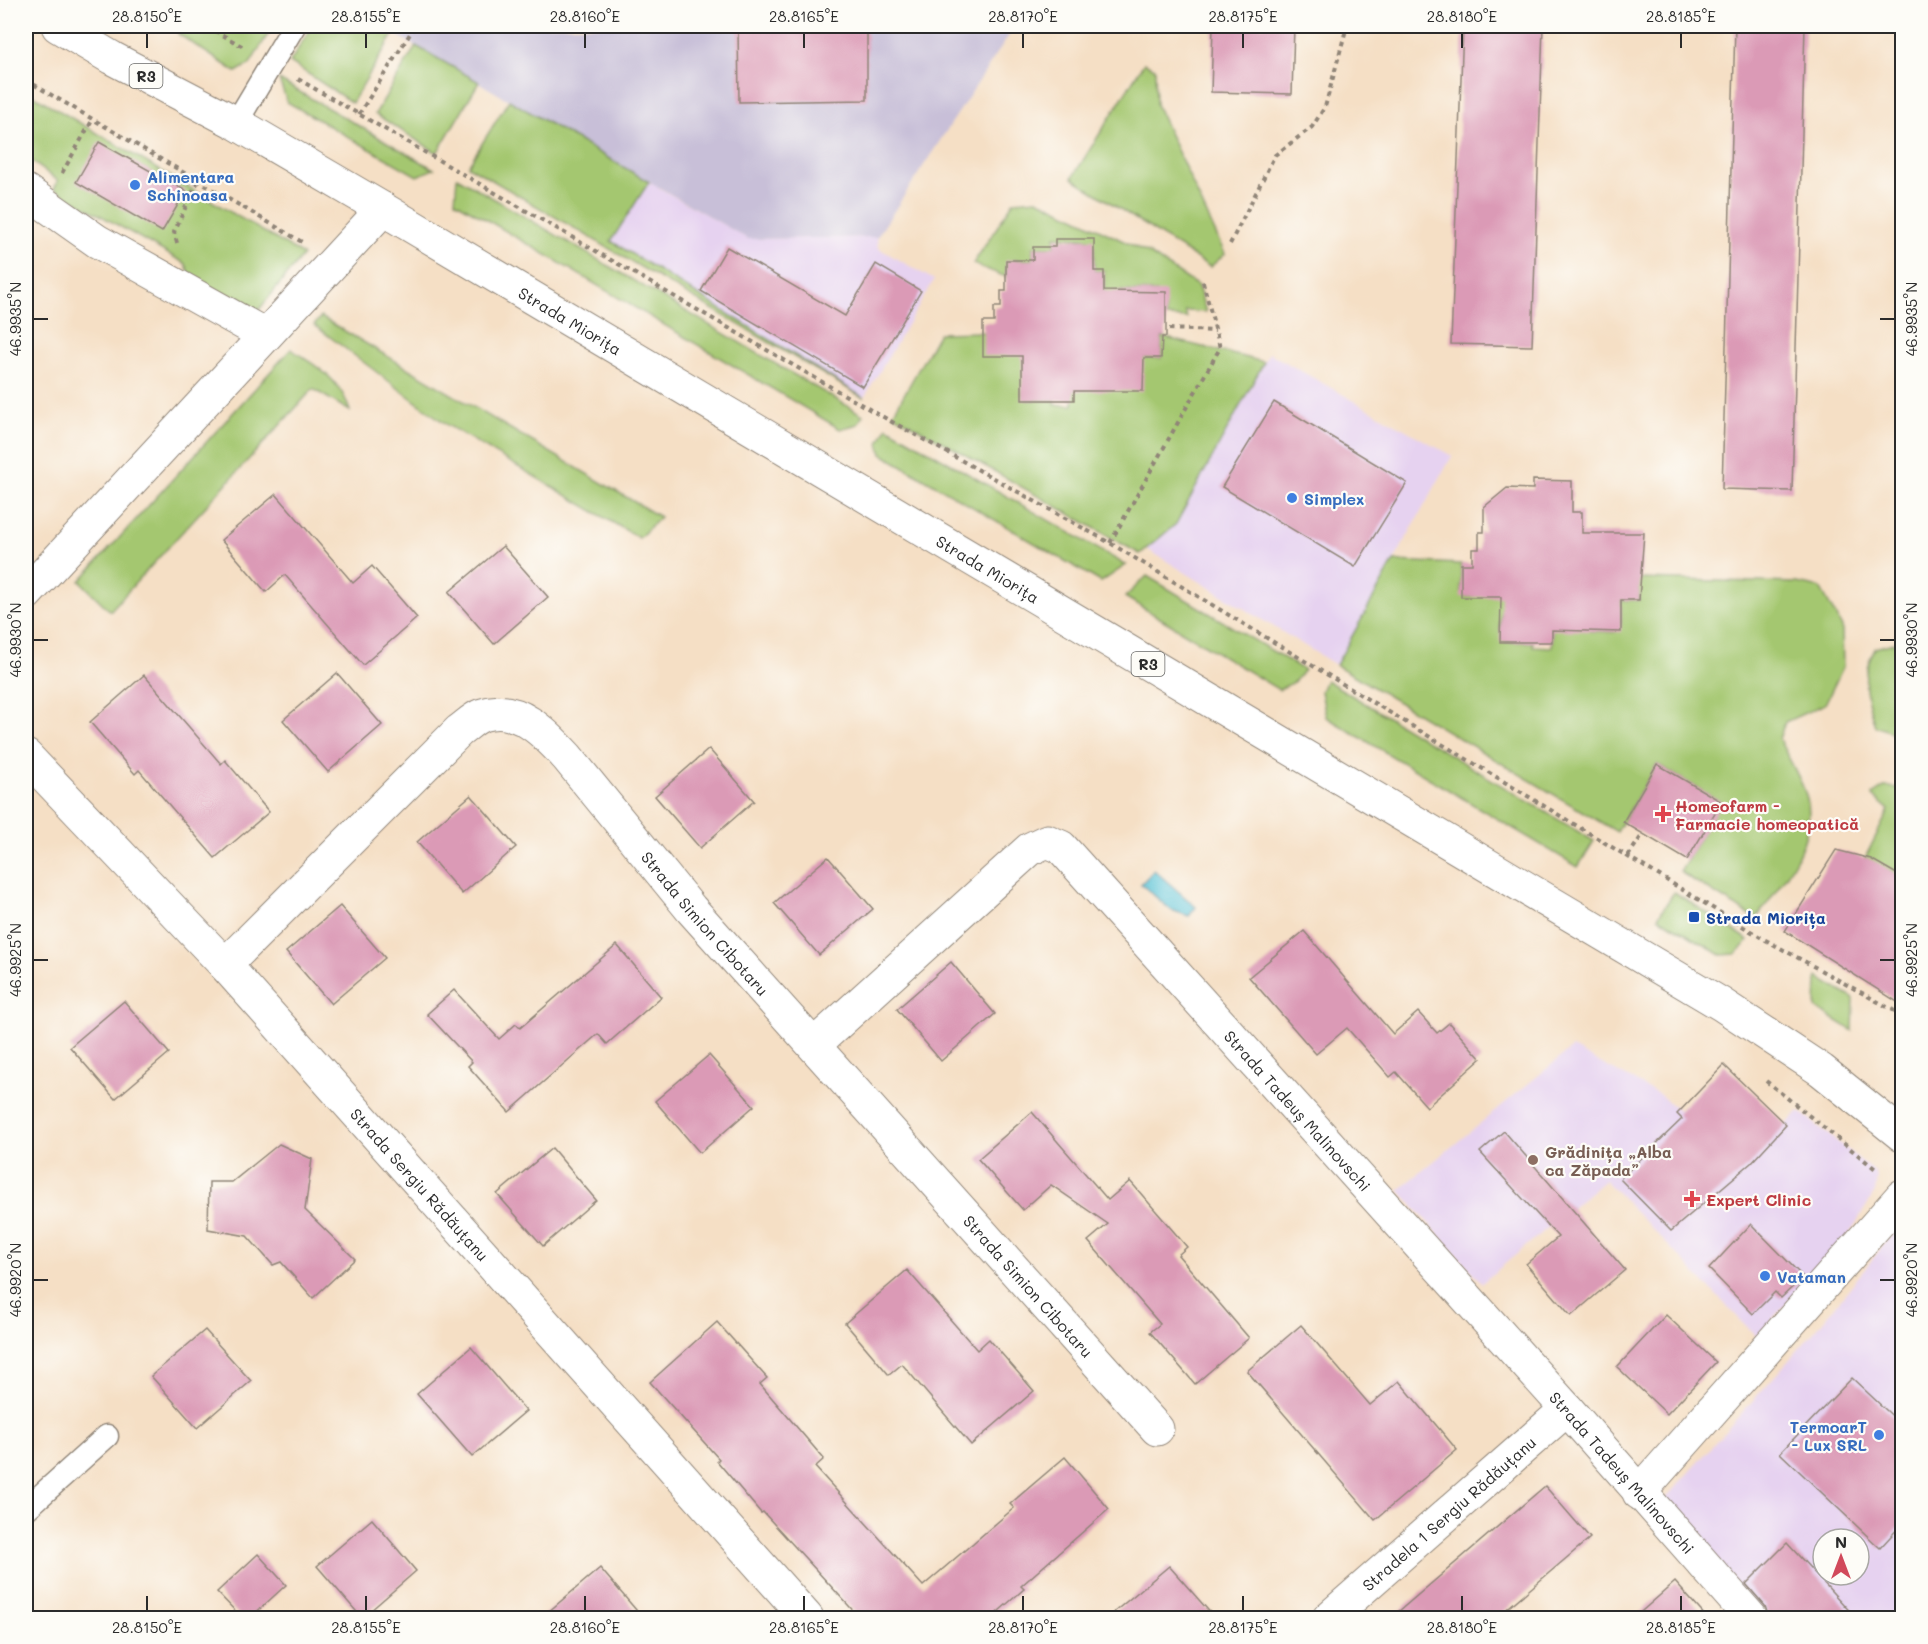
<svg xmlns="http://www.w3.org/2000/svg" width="1928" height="1644" font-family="Mali,sans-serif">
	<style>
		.built { fill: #e6d2f0; fill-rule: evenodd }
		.industrial { fill: #c8bfd8 }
		.green { fill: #a4c770; stroke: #68794e; stroke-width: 1.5 }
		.water { fill: #5ac3d7; stroke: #427781; stroke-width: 1.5 }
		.building { fill: #db9ab6 }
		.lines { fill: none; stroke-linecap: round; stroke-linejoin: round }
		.lane-casing { stroke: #908578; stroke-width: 25 }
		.street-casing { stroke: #908578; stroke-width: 35 }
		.primary-casing { stroke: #908578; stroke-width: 35 }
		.path { stroke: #908578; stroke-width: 4; stroke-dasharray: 4.5 4.5; stroke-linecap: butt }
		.lane { stroke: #fff; stroke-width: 22 }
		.street { stroke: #fff; stroke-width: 33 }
		.primary { stroke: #fff; stroke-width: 33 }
		.ticks { fill: none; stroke: #2b2b2b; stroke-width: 2 }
		.shop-dot { fill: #3f7fe0; stroke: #fdfcf7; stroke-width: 2 }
		.health-dot { fill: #e0444e; stroke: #fdfcf7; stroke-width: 2 }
		.transit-dot { fill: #1a4fb4; stroke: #fdfcf7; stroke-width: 2 }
		.education-dot { fill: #8d6e63; stroke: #fdfcf7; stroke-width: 2 }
		.labels { text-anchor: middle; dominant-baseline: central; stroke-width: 4.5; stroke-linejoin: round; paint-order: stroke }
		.shield { fill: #fdfcf7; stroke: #6a6a68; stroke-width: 1.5 }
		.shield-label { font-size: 15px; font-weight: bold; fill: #2b2b2b }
		.shop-label { font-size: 16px; font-weight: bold; fill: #366cbe; stroke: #fdfcf7; text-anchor: start }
		.street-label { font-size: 16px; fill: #2b2b2b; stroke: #fdfcf7 }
		.health-label { font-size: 16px; font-weight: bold; fill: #be3a42; stroke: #fdfcf7; text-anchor: start }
		.transit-label { font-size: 16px; font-weight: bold; fill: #164399; stroke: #fdfcf7; text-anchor: start }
		.education-label { font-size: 16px; font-weight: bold; fill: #785e54; stroke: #fdfcf7; text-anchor: start }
		.neatline { fill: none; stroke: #2b2b2b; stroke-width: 2 }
		.ticks-label { font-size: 15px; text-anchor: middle; fill: #2b2b2b }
	</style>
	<rect width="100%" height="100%" fill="#fdfcf7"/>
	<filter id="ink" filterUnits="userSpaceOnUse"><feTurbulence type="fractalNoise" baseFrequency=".0167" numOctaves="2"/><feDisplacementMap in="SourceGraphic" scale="12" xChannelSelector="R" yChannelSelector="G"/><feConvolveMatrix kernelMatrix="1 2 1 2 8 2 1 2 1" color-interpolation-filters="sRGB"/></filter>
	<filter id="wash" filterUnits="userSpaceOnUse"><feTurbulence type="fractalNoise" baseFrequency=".008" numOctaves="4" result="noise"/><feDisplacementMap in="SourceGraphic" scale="24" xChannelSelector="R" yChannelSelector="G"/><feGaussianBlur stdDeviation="1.35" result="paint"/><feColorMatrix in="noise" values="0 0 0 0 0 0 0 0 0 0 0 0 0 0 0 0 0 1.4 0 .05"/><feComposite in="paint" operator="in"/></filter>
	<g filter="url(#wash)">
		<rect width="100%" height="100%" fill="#f5dfc5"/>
		<g class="built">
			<polygon points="649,182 748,239 877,237 878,248 934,280 864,398 610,241"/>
			<polygon points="1269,353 1452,456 1336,665 1147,549 1176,524"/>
			<polygon points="1572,1048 1660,1095 1679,1111 1724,1065 1786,1125 1799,1111 1875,1172 1877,1178 1875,1192 1848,1236 1757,1337 1605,1180 1482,1283 1399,1190"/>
			<path d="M1899,1226l3,4v388h-138l-100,-118 152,-170zM1823,1539h36v36h-36z"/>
		</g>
		<polygon class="industrial" points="381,26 1015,26 877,237 748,239"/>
		<g class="green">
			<polygon points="179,26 273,26 250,64 236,72 178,34"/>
			<polygon points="312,26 381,26 394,33 352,103 290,62"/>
			<polygon points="416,46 479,82 437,153 375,114"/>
			<polygon points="1144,63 1155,68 1156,104 1225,254 1210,267 1072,178"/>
			<polygon points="279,80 434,169 417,176 287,102"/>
			<polygon points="26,91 303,255 254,316 193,285 186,264 54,189 58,181 26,157"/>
			<polygon points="509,100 649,182 611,241 864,398 468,166"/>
			<polygon points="457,177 863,415 858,424 840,429 455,201"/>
			<polygon points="1037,199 1148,253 1198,286 1206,312 1185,311 1187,318 1166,317 1165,300 1157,292 1120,291 1104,298 1104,271 1094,271 1094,247 1088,239 1055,236 1055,247 1033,247 1033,260 1014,260 1006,266 1006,277 973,264 1014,201"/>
			<polygon points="321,317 660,517 639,538 447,425 314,325"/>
			<polygon points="983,332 1028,353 1022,394 1027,400 1055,400 1055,405 1073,405 1074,378 1144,358 1161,358 1162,337 1264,362 1176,524 1140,554 893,414 939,333"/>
			<path d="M291,349c27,19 49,29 59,62l-37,-22 -203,222 -30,-30z"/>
			<polygon points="887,427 1126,565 1101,582 882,454 879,443"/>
			<path d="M1394,561l67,3v27l5,6 40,-3c-4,15 -11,34 -1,48h28v4l19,1v-28l38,1v11l25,1 6,-8v-24h18v-21l158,4 23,5 22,39 1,40 -18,37 -40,18 -6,17c9,19 22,39 28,59 11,44 -28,88 -51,121l-76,-47 41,-70 -64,-38 -40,68 -281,-167z"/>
			<polygon points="1147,576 1304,670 1295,681 1279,690 1125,597"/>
			<path d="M1897,642h5v94l-27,-10c-9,-29 -16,-51 0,-78z"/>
			<polygon points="1326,680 1594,841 1578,867 1326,717 1321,691"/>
			<polygon points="1884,787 1902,788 1902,877 1865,858 1889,810 1872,795"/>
			<polygon points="1674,892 1749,940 1736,954 1721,955 1658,917"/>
			<polygon points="1817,977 1854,999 1853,1031 1816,1008"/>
		</g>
		<polygon class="water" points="1154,870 1196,907 1189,916 1171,910 1141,884"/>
		<g id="blocks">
			<g class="building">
				<polygon points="738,26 867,26 867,100 739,102"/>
				<polygon points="1213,26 1294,26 1292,94 1211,92"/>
				<polygon points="1463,26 1543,26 1532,346 1451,344"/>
				<polygon points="1735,26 1805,26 1792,491 1722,489"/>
				<polygon points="99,142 186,191 162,232 76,182"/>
				<polygon points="1055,239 1094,239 1094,271 1104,271 1104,291 1166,292 1166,337 1162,337 1161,358 1144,358 1143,391 1074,391 1074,400 1022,400 1022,356 983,356 983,322 994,322 994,307 1001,307 1001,291 1006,291 1006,260 1033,260 1033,247 1055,247"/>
				<polygon points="727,247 845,316 876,264 921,291 863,387 701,291"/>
				<polygon points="1274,402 1407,483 1355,567 1222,487"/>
				<polygon points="1533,480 1572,481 1572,512 1582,512 1582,533 1644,533 1639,600 1621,600 1621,632 1552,630 1552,642 1500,642 1501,597 1461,597 1461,564 1472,564 1472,549 1479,549 1479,532 1484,532 1484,507 1507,488 1533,489"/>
				<polygon points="276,494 353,583 372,566 417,618 363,665 285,575 266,592 221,540"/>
				<polygon points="503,546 548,597 494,644 449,592"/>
				<polygon points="337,673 382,725 328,772 283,720"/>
				<polygon points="144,675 221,764 225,760 269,812 215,858 139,770 135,774 90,722"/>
				<polygon points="709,749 754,801 700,848 655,796"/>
				<polygon points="1657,764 1722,802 1687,860 1623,822"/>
				<polygon points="471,795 516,847 462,894 417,842"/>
				<polygon points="1836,850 1871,859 1902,877 1902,1005 1785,931"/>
				<polygon points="828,857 873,909 819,955 774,903"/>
				<polygon points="340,906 385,958 331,1004 286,952"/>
				<polygon points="1304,931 1393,1034 1418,1012 1437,1033 1449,1023 1481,1059 1427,1107 1396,1072 1390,1077 1347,1028 1316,1054 1249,977"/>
				<polygon points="617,945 661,997 607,1044 598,1034 509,1112 468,1066 472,1062 427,1014 454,990 499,1039 516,1024 520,1028"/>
				<polygon points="951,962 995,1014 941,1061 897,1009"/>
				<polygon points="124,1001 169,1053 115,1099 70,1047"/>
				<polygon points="709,1055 754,1106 700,1153 655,1101"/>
				<polygon points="1724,1065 1786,1125 1751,1163 1671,1231 1620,1179 1682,1119 1677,1114"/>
				<polygon points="1032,1112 1108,1200 1130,1181 1187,1247 1178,1255 1249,1338 1195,1384 1150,1332 1160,1324 1088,1241 1108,1224 1051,1185 1023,1210 978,1159"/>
				<polygon points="1504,1131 1625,1270 1571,1316 1526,1264 1558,1237 1480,1152"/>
				<polygon points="279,1144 312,1159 305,1210 355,1259 313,1298 281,1262 273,1265 247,1236 208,1229 209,1182 232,1182"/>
				<polygon points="552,1148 596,1200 543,1246 497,1194"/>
				<polygon points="1751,1224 1803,1277 1781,1298 1775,1292 1753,1314 1709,1269"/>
				<polygon points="907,1270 977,1350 989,1339 1034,1391 971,1445 902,1364 889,1375 845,1323"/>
				<polygon points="1666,1315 1716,1362 1667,1414 1617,1367"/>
				<polygon points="717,1322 767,1378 760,1384 824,1459 815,1467 923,1586 1014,1508 1010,1504 1065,1457 1109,1509 1021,1586 1024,1589 991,1618 860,1618 763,1512 761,1513 717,1461 719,1459 650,1382"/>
				<polygon points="1301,1325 1370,1405 1399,1381 1457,1450 1375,1520 1247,1371"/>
				<polygon points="205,1330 251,1381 197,1428 151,1376"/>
				<polygon points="471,1347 526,1411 472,1457 417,1394"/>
				<polygon points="1852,1378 1902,1425 1902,1524 1880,1548 1780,1453"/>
				<polygon points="1545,1486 1590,1538 1496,1618 1391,1618"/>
				<polygon points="372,1519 416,1571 362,1618 317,1566"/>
				<polygon points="1787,1543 1856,1618 1769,1618 1765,1606 1746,1584"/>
				<polygon points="258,1554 286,1585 250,1618 242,1618 217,1592"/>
				<polygon points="1169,1566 1215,1618 1107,1618"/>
				<polygon points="600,1568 643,1618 541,1618"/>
				<polygon points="1675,1582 1707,1618 1634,1618"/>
			</g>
		</g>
	</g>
	<g filter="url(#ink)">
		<use href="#blocks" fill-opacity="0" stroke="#908578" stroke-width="1.5"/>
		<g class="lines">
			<defs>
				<g id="lane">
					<polyline points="236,123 294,26"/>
					<polyline points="26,1509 107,1436"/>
				</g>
				<g id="street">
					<polyline points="26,191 97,241 265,335"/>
					<polyline points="26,594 383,209"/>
					<path id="s1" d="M26,756l199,209 582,653"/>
					<path id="s2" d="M225,965l234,-234c7,-5 15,-13 23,-16 35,-12 64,19 85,42l124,152 466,520"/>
					<path id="s3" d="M814,1045l216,-196 17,-8 14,6 506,562 184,209"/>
					<polyline points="1639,1493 1902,1196"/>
					<path id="s4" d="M1329,1618l238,-209"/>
				</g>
				<g id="primary">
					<path id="s5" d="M58,26l54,32 124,65 147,86 1338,795 100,66 81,65"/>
				</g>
			</defs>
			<use href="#lane" class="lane-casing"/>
			<use href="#street" class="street-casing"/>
			<use href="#primary" class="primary-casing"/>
			<g class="path">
				<polyline points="207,26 245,48"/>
				<polyline points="298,79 876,413 1110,543 1762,938 1902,1015"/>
				<polyline points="26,80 302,242"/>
				<polyline points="359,114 415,26"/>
				<polyline points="62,173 93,119"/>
				<polyline points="177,243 174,232 198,181"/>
				<polyline points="1230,244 1275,155 1312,127 1325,107 1347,26"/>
				<polyline points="1169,329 1215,331"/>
				<polyline points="1110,543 1220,348 1202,278"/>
				<polyline points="1628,856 1643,834"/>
				<polyline points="1766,1081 1878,1171"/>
			</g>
			<use href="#lane" class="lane"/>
			<use href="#street" class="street"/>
			<use href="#primary" class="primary"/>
		</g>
	</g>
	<path class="ticks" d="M147,33v15M366,33v15M585,33v15M804,33v15M1023,33v15M1243,33v15M1462,33v15M1681,33v15M33,319h15M1880,319h15M33,640h15M1880,640h15M33,960h15M1880,960h15M33,1280h15M1880,1280h15M147,1596v15M366,1596v15M585,1596v15M804,1596v15M1023,1596v15M1243,1596v15M1462,1596v15M1681,1596v15"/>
	<g class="shop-dot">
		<circle cx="135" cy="185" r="6"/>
		<circle cx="1292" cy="498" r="6"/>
		<circle cx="1765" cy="1276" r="6"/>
		<circle cx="1879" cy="1435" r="6"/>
	</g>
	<g class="health-dot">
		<path d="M1660 805h6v6h6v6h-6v6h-6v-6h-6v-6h6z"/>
		<path d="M1689 1190h6v6h6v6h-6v6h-6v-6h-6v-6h6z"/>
	</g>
	<rect class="transit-dot" x="1688" y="911" width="12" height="12" rx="3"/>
	<circle class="education-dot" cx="1533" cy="1160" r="6"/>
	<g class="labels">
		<g class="shield">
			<rect x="129.5" y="64" width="33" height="24" rx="4.5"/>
			<rect x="1131.5" y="652" width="33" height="24" rx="4.5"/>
		</g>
		<g class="shield-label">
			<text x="146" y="76">R3</text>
			<text x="1148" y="664">R3</text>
		</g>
		<g class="shop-label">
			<text x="147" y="176">Alimentara<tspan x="147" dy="18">Schinoasa</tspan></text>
			<text x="1304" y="498">Simplex</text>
			<text x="1777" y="1276">Vataman</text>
			<text x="1867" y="1426" text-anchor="end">TermoarT<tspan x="1867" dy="18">- Lux SRL</tspan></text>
		</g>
		<g class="street-label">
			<text stroke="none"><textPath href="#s5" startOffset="591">Strada Miorița</textPath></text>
			<text stroke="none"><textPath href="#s5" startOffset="1077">Strada Miorița</textPath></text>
			<text stroke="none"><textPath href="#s2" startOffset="676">Strada Simion Cibotaru</textPath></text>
			<text stroke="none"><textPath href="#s3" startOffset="680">Strada Tadeuș Malinovschi</textPath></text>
			<text stroke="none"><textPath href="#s1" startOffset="582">Strada Sergiu Rădăuțanu</textPath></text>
			<text stroke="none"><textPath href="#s2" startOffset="1162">Strada Simion Cibotaru</textPath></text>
			<text stroke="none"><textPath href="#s3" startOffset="1166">Strada Tadeuș Malinovschi</textPath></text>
			<text stroke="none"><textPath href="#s4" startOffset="159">Stradela 1 Sergiu Rădăuțanu</textPath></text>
		</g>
		<g class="health-label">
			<text x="1675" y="805">Homeofarm -<tspan x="1675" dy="18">Farmacie homeopatică</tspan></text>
			<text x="1706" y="1199">Expert Clinic</text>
		</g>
		<g class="transit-label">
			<text x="1706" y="917">Strada Miorița</text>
		</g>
		<g class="education-label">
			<text x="1545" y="1151">Grădinița „Alba<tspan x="1545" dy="18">ca Zăpada”</tspan></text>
		</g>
	</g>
	<rect width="1928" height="1644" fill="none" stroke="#fdfcf7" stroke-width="66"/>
	<g transform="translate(1841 1557)"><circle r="28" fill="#fdfcf7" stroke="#a9a8a5" stroke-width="1.5"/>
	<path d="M0-4.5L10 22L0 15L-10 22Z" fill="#d1495b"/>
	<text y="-9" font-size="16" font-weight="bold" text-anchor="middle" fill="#2b2b2b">N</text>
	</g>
	<rect x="33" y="33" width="1862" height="1578" class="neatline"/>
	<g class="ticks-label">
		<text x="147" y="22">28.8150°E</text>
		<text x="366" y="22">28.8155°E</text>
		<text x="585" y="22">28.8160°E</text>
		<text x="804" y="22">28.8165°E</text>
		<text x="1023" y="22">28.8170°E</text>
		<text x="1243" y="22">28.8175°E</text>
		<text x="1462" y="22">28.8180°E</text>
		<text x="1681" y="22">28.8185°E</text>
		<text transform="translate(16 319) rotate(-90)" y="5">46.9935°N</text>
		<text transform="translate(1912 319) rotate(-90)" y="5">46.9935°N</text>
		<text transform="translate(16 640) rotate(-90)" y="5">46.9930°N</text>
		<text transform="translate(1912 640) rotate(-90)" y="5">46.9930°N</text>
		<text transform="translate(16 960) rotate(-90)" y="5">46.9925°N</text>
		<text transform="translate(1912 960) rotate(-90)" y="5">46.9925°N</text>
		<text transform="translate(16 1280) rotate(-90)" y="5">46.9920°N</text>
		<text transform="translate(1912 1280) rotate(-90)" y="5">46.9920°N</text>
		<text x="147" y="1633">28.8150°E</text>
		<text x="366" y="1633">28.8155°E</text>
		<text x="585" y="1633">28.8160°E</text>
		<text x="804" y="1633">28.8165°E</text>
		<text x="1023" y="1633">28.8170°E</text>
		<text x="1243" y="1633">28.8175°E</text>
		<text x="1462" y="1633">28.8180°E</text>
		<text x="1681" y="1633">28.8185°E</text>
	</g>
</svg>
